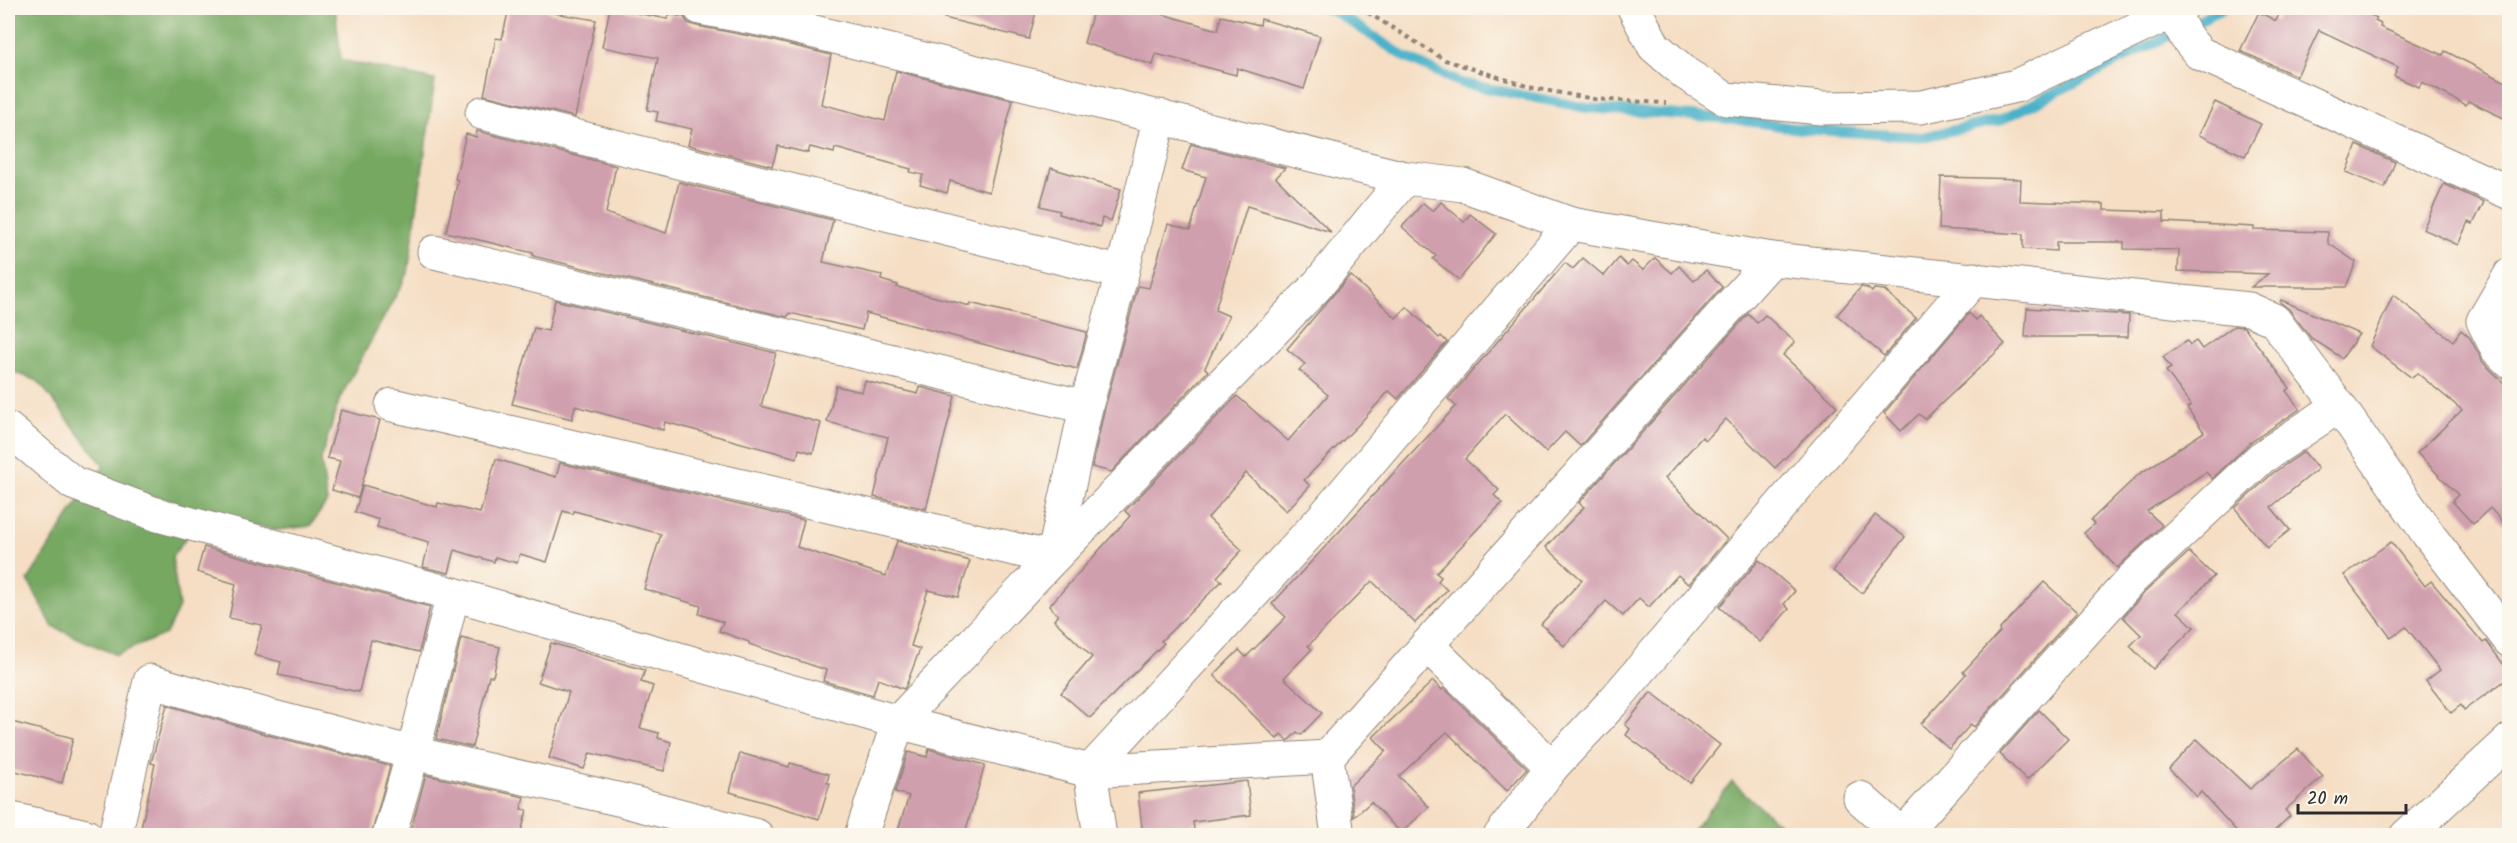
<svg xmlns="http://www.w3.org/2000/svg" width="2517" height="843" font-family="Kalam,sans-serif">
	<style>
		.forest { fill: #76a862; stroke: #506a46; stroke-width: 1.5 }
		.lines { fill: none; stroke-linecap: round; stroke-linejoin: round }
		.stream { stroke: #4ab1c9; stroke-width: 10 }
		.building { fill: #d09fae }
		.street-casing { stroke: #908478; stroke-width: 35 }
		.path { stroke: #908478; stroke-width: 4; stroke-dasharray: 4.5 4.5; stroke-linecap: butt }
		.street { stroke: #fff; stroke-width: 33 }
	</style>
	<rect width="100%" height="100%" fill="#fbf7ec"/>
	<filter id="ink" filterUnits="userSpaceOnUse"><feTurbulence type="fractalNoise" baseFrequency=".0167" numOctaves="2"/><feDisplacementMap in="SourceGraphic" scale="12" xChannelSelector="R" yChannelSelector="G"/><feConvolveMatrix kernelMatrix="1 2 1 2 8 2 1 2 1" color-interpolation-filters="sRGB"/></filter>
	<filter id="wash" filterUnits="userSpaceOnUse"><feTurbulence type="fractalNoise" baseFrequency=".008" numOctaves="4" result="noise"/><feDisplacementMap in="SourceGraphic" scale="24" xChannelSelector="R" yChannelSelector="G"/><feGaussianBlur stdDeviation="1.35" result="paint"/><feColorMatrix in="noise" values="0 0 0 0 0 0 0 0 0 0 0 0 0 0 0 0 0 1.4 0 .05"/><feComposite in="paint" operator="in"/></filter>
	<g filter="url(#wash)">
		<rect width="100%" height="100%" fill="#f5dec4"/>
		<g class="forest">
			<polygon points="8,8 335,8 341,60 435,80 408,273 340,398 321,459 327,502 310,526 277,530 200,518 172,557 179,607 166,634 116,655 53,627 28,580 72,511 104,466 38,381 8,370"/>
			<polygon points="1732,782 1778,823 1783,835 1689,835"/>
		</g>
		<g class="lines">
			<polyline class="stream" points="1323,8 1334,11 1405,57 1461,83 1587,108 1733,119 1800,129 1922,137 2001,120 2224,8"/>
		</g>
		<g id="blocks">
			<g class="building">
				<polygon points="509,8 548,8 547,12 596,20 575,117 484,95 496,38 502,39"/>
				<polygon points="610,8 668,19 669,14 684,17 688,23 697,26 766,39 831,55 821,104 885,121 896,71 1013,100 989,192 950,181 947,193 920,185 923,175 910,172 911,169 835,148 834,153 810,147 808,153 778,146 772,166 688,145 692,129 656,121 658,112 647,110 658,58 602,47"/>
				<polygon points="946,8 1037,8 1029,39 944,18"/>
				<polygon points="1094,8 1141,8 1218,30 1221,16 1260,25 1261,19 1320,36 1304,89 1237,68 1236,75 1156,54 1153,65 1084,43"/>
				<polygon points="2270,8 2356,8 2377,18 2375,21 2381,24 2380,27 2443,55 2445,51 2510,84 2510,121 2468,101 2466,105 2422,82 2419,87 2394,76 2398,67 2319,30 2297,76 2240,51 2259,12 2276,21 2280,12"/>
				<polygon points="2215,102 2261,124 2245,156 2199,135"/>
				<polygon points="477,131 616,166 606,213 666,233 679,182 833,220 823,262 882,275 881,280 898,285 897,287 970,306 970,303 1087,332 1077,369 866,313 862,330 790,313 787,317 533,256 533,253 446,232 458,180 455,179 466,134 476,137"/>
				<polygon points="1191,144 1285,168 1276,178 1331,232 1247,206 1215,310 1229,316 1205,368 1208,371 1111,472 1092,467 1104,411 1138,286 1149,288 1168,224 1190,230 1206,177 1182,170"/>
				<polygon points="2357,145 2395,162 2385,188 2346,172"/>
				<polygon points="1051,168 1121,189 1111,221 1102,218 1100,227 1059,214 1060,211 1040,206"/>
				<polygon points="1941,177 2021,179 2020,201 2104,204 2104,210 2164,212 2164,222 2254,227 2254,230 2328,232 2328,243 2356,262 2346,287 2251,287 2268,274 2178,271 2179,250 2124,249 2124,242 2056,242 2056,251 2023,249 2023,234 1939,229"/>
				<polygon points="2444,184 2484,202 2473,224 2468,222 2458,245 2423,229"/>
				<polygon points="1441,202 1464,222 1470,214 1496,234 1459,280 1433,259 1436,256 1402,227 1423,203 1433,211"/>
				<polygon points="1583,258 1604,276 1619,258 1627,266 1632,261 1643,270 1655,258 1672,273 1679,266 1694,281 1706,270 1722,287 1580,446 1565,432 1546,452 1505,414 1465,459 1499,490 1494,495 1502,503 1436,573 1441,577 1438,581 1447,590 1415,623 1372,581 1308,646 1312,649 1284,678 1322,713 1301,735 1297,732 1288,741 1281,734 1277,739 1214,675 1239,650 1246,657 1286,617 1272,604 1456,406 1448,399 1565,263 1573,269"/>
				<polygon points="1350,275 1396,318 1407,307 1439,338 1441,336 1447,342 1398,399 1389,391 1360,423 1304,480 1310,486 1286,511 1246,473 1208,518 1242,550 1217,577 1222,581 1161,641 1164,643 1090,718 1061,693 1092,657 1054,620 1058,615 1049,606 1130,516 1125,511 1237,396 1288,441 1328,395 1299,370 1305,364 1287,349"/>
				<polygon points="1861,287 1867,288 1872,292 1874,289 1884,290 1916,318 1884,356 1837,315"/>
				<polygon points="2393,295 2453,341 2461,330 2470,338 2483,362 2510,389 2510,530 2490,508 2473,524 2452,501 2458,495 2417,453 2462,410 2417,373 2412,378 2370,346"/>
				<polygon points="555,300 776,353 761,406 821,423 813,453 799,449 797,458 665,422 663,430 575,406 572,419 512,404 534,328 548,331"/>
				<polygon points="2281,300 2359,334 2342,358 2311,338 2289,309 2280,302"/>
				<polygon points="2027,308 2129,315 2128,337 2025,337"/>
				<polygon points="1969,313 1976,320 1979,316 2005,344 1925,419 1919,414 1901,431 1884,413"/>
				<polygon points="1748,314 1757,323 1765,315 1795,342 1783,355 1837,406 1775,468 1726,419 1706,440 1702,437 1665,478 1727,539 1690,583 1688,584 1678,575 1649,607 1639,598 1623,616 1606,601 1564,646 1541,624 1582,580 1546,547 1584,507 1579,503"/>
				<polygon points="2234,326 2244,327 2290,388 2286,391 2300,409 2251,442 2212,479 2206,472 2147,511 2162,525 2117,568 2084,533 2094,524 2091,520 2139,474 2204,432 2187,408 2191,405 2166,371 2171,368 2163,357 2187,341 2190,345 2196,341 2202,349"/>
				<polygon points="865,381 918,394 920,387 955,396 926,509 874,497 888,437 827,422 836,386 862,392"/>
				<polygon points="341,410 380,420 358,498 332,490 340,461 327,458"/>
				<polygon points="2304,452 2318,469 2271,507 2290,530 2267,548 2235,508 2273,473"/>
				<polygon points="496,459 556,477 560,463 804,520 797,547 886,576 897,541 970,561 958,597 928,590 911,646 920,649 906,686 904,689 878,679 873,695 823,681 826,670 749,644 749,642 719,631 723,622 699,614 701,606 644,589 661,534 574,511 573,514 563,511 547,562 520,554 517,563 495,557 494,562 455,550 449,573 423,567 429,542 377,527 379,520 355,512 363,485 437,507 438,503 480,513"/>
				<polygon points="1875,515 1905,537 1862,593 1833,571"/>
				<polygon points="2391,542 2425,586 2431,581 2483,643 2486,641 2510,673 2510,677 2464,710 2461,705 2451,713 2426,681 2440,670 2406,627 2391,638 2344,575"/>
				<polygon points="204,547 430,607 419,652 371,640 359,692 278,675 281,662 254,655 262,625 229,618 236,584 197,572"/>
				<polygon points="2189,552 2214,576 2178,612 2194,627 2153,669 2130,646 2141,635 2123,617 2145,592"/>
				<polygon points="1759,560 1795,591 1784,604 1789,609 1760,642 1719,607"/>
				<polygon points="2044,582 2077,612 1974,727 1971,724 1949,749 1921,724 1966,674 1963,672 2000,632 1999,630"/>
				<polygon points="461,638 500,647 493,676 489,676 472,747 436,739"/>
				<polygon points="551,643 645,670 641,682 653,686 640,728 659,733 658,738 671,742 664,771 590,753 584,769 549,758 569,692 538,682"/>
				<polygon points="1433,681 1442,690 1444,688 1527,769 1507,791 1447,732 1399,776 1429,807 1401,833 1371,802 1354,817 1350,786 1386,751 1373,737"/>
				<polygon points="1651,692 1720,745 1690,783 1626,735 1630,729 1625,725"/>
				<polygon points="167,705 268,735 390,766 371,836 175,836 141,828 155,764 151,763"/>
				<polygon points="2039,710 2068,739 2027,780 2000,754"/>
				<polygon points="8,721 73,738 62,783 8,769"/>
				<polygon points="2197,739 2250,789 2298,749 2323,777 2285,810 2290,816 2269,836 2241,836 2201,792 2197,797 2169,769"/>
				<polygon points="929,749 985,765 964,836 896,836 909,796 895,792 908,752 927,757"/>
				<polygon points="740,753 789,767 790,763 829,774 827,783 830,783 819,819 730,792"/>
				<polygon points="426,775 524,797 521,809 527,810 520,836 409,836"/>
				<polygon points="1247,781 1251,815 1193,822 1194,830 1182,832 1182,836 1143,836 1138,793"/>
			</g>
		</g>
	</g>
	<g filter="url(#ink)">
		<use href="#blocks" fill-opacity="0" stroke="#908478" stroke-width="1.5"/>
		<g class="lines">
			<defs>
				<g id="street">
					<polyline points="700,8 770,21 1405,178 1463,185 1571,224 1772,259 2249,309 2274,320 2339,406 2428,534 2510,641"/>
					<polyline points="1634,8 1654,46 1686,74 1726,99 1821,108 1921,107 2016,86 2181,8"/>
					<polyline points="2173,12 2186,37 2199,53 2510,193"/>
					<polyline points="482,113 1122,273"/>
					<polyline points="434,252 1086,407"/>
					<polyline points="2510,275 2483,321 2497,349 2510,362"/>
					<polyline points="392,405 1053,558 1316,287 1405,178"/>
					<polyline points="8,429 73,483 158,515 453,594 898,722 1090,771 1320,521 1571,224"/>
					<polyline points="1427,645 1552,767"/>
					<polyline points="1327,757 1338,836"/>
					<polyline points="1860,798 1902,835 2132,579 2261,458 2339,406"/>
					<polyline points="8,818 86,836"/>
					<polyline points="115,836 150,681 273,717 413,753 622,800 757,836"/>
					<polyline points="389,836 413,753 453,594"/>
					<polyline points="861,836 898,722 1053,558 1086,407 1122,273 1160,116"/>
					<polyline points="1100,836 1090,771 1327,757 1772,259"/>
					<polyline points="1500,836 1552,767 1612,703 1974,279"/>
					<polyline points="2406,836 2510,740"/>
				</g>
			</defs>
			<use href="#street" class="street-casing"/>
			<polyline class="path" points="1360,8 1445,60 1533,88 1594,99 1666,103"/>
			<use href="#street" class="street"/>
		</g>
	</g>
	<rect width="2517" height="843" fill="none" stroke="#fbf7ec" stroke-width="30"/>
	<path d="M2298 804v9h108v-9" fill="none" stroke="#2b2b2b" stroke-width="3"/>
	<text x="2307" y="804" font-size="18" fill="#2b2b2b" stroke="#fbf7ec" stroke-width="4.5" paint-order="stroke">20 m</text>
</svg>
